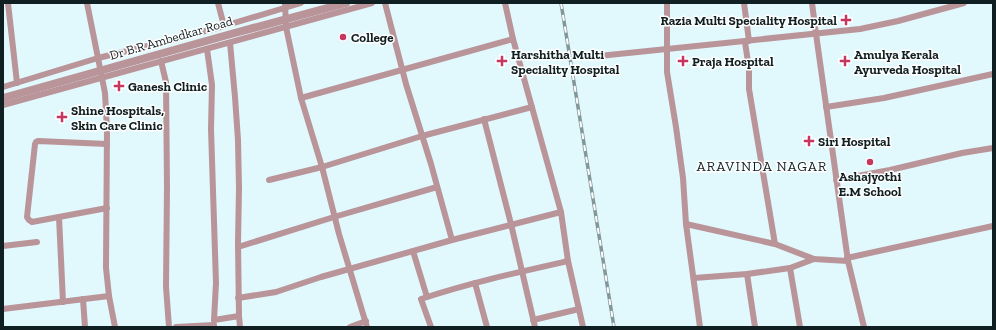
<svg xmlns="http://www.w3.org/2000/svg" width="996" height="330" font-family="'Zilla Slab',serif">
	<style>
		.lines { fill: none; stroke-linecap: round; stroke-linejoin: round }
		.minor { stroke: #b99499; stroke-width: 6 }
		.rail-casing { stroke: #83969a; stroke-width: 3.5 }
		.rail { stroke: #fff; stroke-width: 2; stroke-dasharray: 6; stroke-linecap: butt }
		.tertiary-bridge { stroke: #b99499; stroke-width: 8 }
		.poi-dot { fill: #c53760; stroke: #fff; stroke-width: 1.5 }
		.labels { text-anchor: middle; dominant-baseline: central; stroke-width: 3; stroke-linejoin: round; paint-order: stroke }
		.poi-label { font-size: 13px; font-weight: bold; fill: #101f22; stroke: #fff; text-anchor: start }
		.street-label { font-size: 13px; fill: #101f22; stroke: #fff }
		.neighbourhood-label { font-size: 14px; letter-spacing: 1px; fill: #101f22; stroke: #fff }
	</style>
	<rect width="100%" height="100%" fill="#e1f8fd"/>
	<g class="lines">
		<g class="minor">
			<polyline points="8,3 17,83"/>
			<polyline points="87,3 105,93 107,130 106,268 109,296"/>
			<polyline points="218,3 224,26"/>
			<polyline points="285,3 286,27 301,98 322,167 339,234 367,327"/>
			<polyline points="667,3 667,72 676,127 683,178 686,224"/>
			<polyline points="744,3 749,41"/>
			<polyline points="812,3 816,34 848,261 864,327"/>
			<polyline points="745,42 749,69 749,89 775,244"/>
			<polyline points="230,43 235,97 238,140 239,188 238,243 239,316"/>
			<polyline points="207,49 212,85 211,129 216,283 214,320 239,316 240,327"/>
			<polyline points="599,56 860,29 898,21 964,3"/>
			<polyline points="161,61 166,82 167,187 166,287 169,327"/>
			<polyline points="3,87 98,58 156,44 224,26 301,3"/>
			<polyline points="301,98 513,39"/>
			<polyline points="3,105 372,3"/>
			<polyline points="826,107 884,98 993,74"/>
			<polyline points="484,119 511,224 535,327"/>
			<polyline points="269,180 322,167 422,136 532,107"/>
			<polyline points="836,180 890,170 962,153 993,148"/>
			<polyline points="107,208 32,222 29,220 27,217 35,144 36,142 38,141 107,144"/>
			<polyline points="561,212 568,261"/>
			<polyline points="59,217 63,302"/>
			<polyline points="452,240 561,212 513,39 505,3"/>
			<polyline points="3,246 37,242"/>
			<polyline points="238,247 334,217 437,187"/>
			<polyline points="413,251 427,297"/>
			<polyline points="847,258 993,226"/>
			<polyline points="790,268 800,327"/>
			<polyline points="747,274 755,327"/>
			<polyline points="694,278 747,274 790,268 814,259"/>
			<polyline points="475,283 487,327"/>
			<polyline points="238,298 276,292 321,277 452,240 431,164 406,84 385,3"/>
			<polyline points="83,299 85,327"/>
			<polyline points="3,309 109,296 115,327"/>
			<polyline points="533,320 579,309"/>
			<polyline points="176,327 214,325"/>
			<polyline points="350,327 366,321"/>
			<path d="M431,327l-10,-28c48,-16 98,-27 147,-38l15,66"/>
			<polyline points="700,327 686,224 775,244 814,259 848,261"/>
		</g>
		<defs>
			<polyline id="rail" points="561,3 614,327"/>
		</defs>
		<use href="#rail" class="rail-casing"/>
		<use href="#rail" class="rail"/>
		<polyline class="tertiary-bridge" points="3,98 231,34 346,3"/>
	</g>
	<g class="poi-dot">
		<path d="M844 14h4v4h4v4h-4v4h-4v-4h-4v-4h4z"/>
		<circle cx="343" cy="37" r="4"/>
		<path d="M500 55h4v4h4v4h-4v4h-4v-4h-4v-4h4z"/>
		<path d="M681 55h4v4h4v4h-4v4h-4v-4h-4v-4h4z"/>
		<path d="M843 55h4v4h4v4h-4v4h-4v-4h-4v-4h4z"/>
		<path d="M117 80h4v4h4v4h-4v4h-4v-4h-4v-4h4z"/>
		<path d="M60 111h4v4h4v4h-4v4h-4v-4h-4v-4h4z"/>
		<path d="M807 135h4v4h4v4h-4v4h-4v-4h-4v-4h4z"/>
		<circle cx="870" cy="162" r="4"/>
	</g>
	<g class="labels">
		<g class="poi-label">
			<text x="837" y="20" text-anchor="end">Razia Multi Speciality Hospital</text>
			<text x="351" y="37">College</text>
			<text x="511" y="54">Harshitha Multi<tspan x="511" dy="15">Speciality Hospital</tspan></text>
			<text x="854" y="54">Amulya Kerala<tspan x="854" dy="15">Ayurveda Hospital</tspan></text>
			<text x="692" y="61">Praja Hospital</text>
			<text x="128" y="86">Ganesh Clinic</text>
			<text x="71" y="110">Shine Hospitals,<tspan x="71" dy="15">Skin Care Clinic</tspan></text>
			<text x="818" y="141">Siri Hospital</text>
			<text x="870" y="176" text-anchor="middle">Ashajyothi<tspan x="870" dy="15">E.M School</tspan></text>
		</g>
		<g class="street-label">
			<text transform="translate(171 38) rotate(-16)">Dr B.R Ambedkar Road</text>
		</g>
		<g class="neighbourhood-label">
			<text x="762" y="166">ARAVINDA NAGAR</text>
		</g>
	</g>
	<rect width="996" height="330" fill="none" stroke="#101f22" stroke-width="8"/>
</svg>
